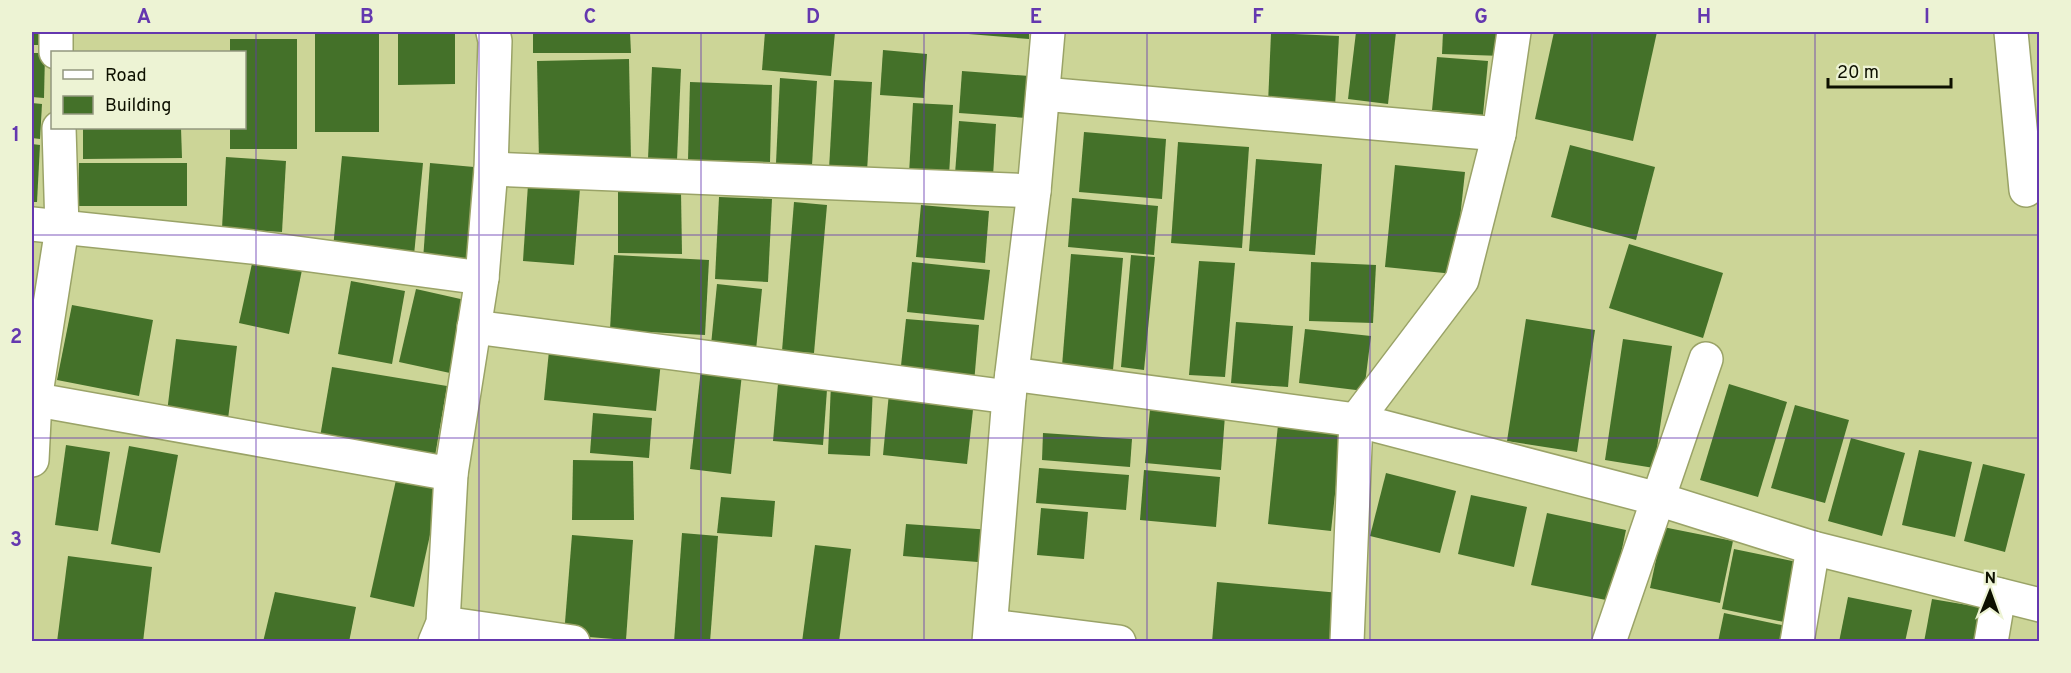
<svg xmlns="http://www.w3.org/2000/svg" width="2071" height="673" font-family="Overpass,sans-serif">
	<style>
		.building { fill: #447129 }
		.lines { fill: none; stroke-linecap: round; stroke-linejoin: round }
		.minor-casing { stroke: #9aa367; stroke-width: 36 }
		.minor { stroke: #fff; stroke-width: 33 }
		.grid { fill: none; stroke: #6437af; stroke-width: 1.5; stroke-opacity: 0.55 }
		.neatline { fill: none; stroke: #6437af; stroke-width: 2 }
		.grid-label { font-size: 20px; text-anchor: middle; font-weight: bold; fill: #6437af }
	</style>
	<rect width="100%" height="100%" fill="#ccd597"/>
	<g class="building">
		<rect x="32" y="32" width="13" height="13"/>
		<rect x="315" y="32" width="64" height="100"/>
		<polygon points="398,32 455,32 455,84 398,85"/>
		<polygon points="533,32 630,32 631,53 533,53"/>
		<polygon points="765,32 835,32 831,76 762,70"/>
		<polygon points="956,32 1029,32 1029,39 956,33"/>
		<polygon points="1356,32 1396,32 1388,104 1348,99"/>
		<polygon points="1443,32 1504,32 1503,56 1442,54"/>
		<polygon points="1554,32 1657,32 1633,141 1535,119"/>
		<polygon points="1271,33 1339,36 1335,107 1268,104"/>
		<polygon points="230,39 297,39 297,149 230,149 230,128 244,128 244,52 230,52"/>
		<polygon points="883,50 927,54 924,98 880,95"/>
		<polygon points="32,53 45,53 44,98 32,97"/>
		<polygon points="1437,57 1488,61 1483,115 1432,110"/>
		<polygon points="629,59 631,160 539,162 537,61"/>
		<polygon points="652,67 681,69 677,160 648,159"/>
		<polygon points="962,71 1043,77 1040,119 959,113"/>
		<polygon points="780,78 817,81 812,165 776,163"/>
		<polygon points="834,80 872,82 867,172 829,169"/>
		<polygon points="690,82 772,85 770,162 688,160"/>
		<polygon points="32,103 42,104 40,139 32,138"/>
		<polygon points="913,103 953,105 949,176 909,174"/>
		<polygon points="959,121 996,124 993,177 955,174"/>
		<polygon points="83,128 181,128 182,158 83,159"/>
		<polygon points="1084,132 1166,139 1162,199 1079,192"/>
		<polygon points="1178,142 1249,147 1242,248 1171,243"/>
		<polygon points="32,144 40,145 37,202 32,202"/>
		<polygon points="1570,145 1655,167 1636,240 1551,217"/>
		<polygon points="342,156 423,163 414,255 333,248"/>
		<polygon points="226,157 286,161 282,232 222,228"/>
		<polygon points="1256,159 1322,164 1315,255 1249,251"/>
		<polygon points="79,163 187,163 187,206 78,206"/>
		<polygon points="430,163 485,168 478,264 423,260"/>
		<polygon points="1395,165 1465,172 1454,274 1385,267"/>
		<polygon points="528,184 580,188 574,265 523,261"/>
		<polygon points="618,191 681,192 682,254 618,253"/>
		<polygon points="719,197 772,199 768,282 715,279"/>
		<polygon points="1072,198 1158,206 1154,255 1068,247"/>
		<polygon points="794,202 827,205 814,353 782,351"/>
		<polygon points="921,205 989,211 985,263 916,257"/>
		<polygon points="1629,244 1723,273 1703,338 1609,308"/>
		<polygon points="255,250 304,260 289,334 239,323"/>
		<polygon points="1071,254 1123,258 1113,370 1062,366"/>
		<polygon points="614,255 709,260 705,335 610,330"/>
		<polygon points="1131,255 1155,257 1144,370 1121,367"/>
		<polygon points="1199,261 1235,263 1225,377 1189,375"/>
		<polygon points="912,262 990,270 984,320 907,312"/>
		<polygon points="1311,262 1376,265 1373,323 1309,321"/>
		<polygon points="351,281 405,291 392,364 338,354"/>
		<polygon points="717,284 762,289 756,350 711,345"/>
		<polygon points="416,289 465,300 450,373 399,362"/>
		<polygon points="72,305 153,320 139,396 57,380"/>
		<polygon points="906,319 979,325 974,383 900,375"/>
		<polygon points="1526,319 1595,330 1577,452 1507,441"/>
		<polygon points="1236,322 1293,326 1288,387 1231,383"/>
		<polygon points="1305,329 1371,336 1364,391 1299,383"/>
		<polygon points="176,339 237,346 228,419 167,412"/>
		<polygon points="1623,339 1672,346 1654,468 1605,460"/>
		<polygon points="549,351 661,361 656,411 544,400"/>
		<polygon points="332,367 447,386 434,462 319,443"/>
		<polygon points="701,369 742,374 731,474 690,469"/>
		<polygon points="779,372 828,376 823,445 773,441"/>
		<polygon points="831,384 873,386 870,456 828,454"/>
		<polygon points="1729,384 1787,402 1758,497 1700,480"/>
		<polygon points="889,393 974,401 967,464 883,455"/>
		<polygon points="1795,405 1849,420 1825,503 1771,488"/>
		<polygon points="1150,409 1225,415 1221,470 1145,463"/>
		<polygon points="593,413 652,418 649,458 590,453"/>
		<polygon points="1279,415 1343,421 1331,531 1268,524"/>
		<polygon points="1043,433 1132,439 1130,467 1042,460"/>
		<polygon points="1851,438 1905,453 1882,536 1828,521"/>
		<polygon points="66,445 110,452 98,531 55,525"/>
		<polygon points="129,446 178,455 160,553 111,544"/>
		<polygon points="1919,450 1972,462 1955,537 1902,525"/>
		<polygon points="573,460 633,461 634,520 572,520"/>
		<polygon points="1983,464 2025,474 2005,552 1964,541"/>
		<polygon points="1039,468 1129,475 1126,510 1036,503"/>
		<polygon points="1144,470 1220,477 1216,527 1140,520"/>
		<polygon points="1386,473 1456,491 1440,553 1370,536"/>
		<polygon points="396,480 440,490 414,607 370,597"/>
		<polygon points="1471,495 1527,507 1514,567 1458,554"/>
		<polygon points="721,497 775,501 772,537 717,533"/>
		<polygon points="1041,508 1088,512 1084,559 1037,555"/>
		<polygon points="1547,513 1626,530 1611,601 1531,585"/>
		<polygon points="906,524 992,530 990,563 903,556"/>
		<polygon points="1663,527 1733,541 1720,603 1650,588"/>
		<polygon points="682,533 718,536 710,642 674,642"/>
		<polygon points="572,535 633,540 626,640 564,635"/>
		<polygon points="815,545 851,549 839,642 802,642"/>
		<polygon points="1734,549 1797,562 1784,622 1722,609"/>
		<polygon points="68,556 152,567 143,642 57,642"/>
		<polygon points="1217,582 1340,593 1336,642 1212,642"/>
		<polygon points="275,592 356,607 349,642 263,642"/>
		<polygon points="1848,597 1912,610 1905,642 1839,642"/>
		<polygon points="1932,599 1991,609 1985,642 1924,642"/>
		<polygon points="1724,613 1796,628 1793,642 1718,642"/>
	</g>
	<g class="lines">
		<defs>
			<g id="minor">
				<polyline points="56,32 56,52"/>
				<polyline points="2011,32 2026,190"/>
				<polyline points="1043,94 1499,134 1514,32"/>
				<polyline points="491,169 1034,191"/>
				<polyline points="32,224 252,247 482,278"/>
				<polyline points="474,327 1009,397"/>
				<polyline points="1012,374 1356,420 1658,499 1813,548 2040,605"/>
				<polyline points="32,399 451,474 482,278 491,169 495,41 493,32"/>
				<polyline points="32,460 35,400 62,228 59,128"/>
				<polyline points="443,623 573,642"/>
				<polyline points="991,626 1119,642"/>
				<polyline points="435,642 443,623 451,474"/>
				<polyline points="989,642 1009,397 1034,191 1048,32"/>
				<polyline points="1347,642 1356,420 1462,280 1499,134"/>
				<polyline points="1609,642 1706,359"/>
				<polyline points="1797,642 1813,548"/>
				<polyline points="1991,642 1999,595"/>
			</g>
		</defs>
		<use href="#minor" class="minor-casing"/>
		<use href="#minor" class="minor"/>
	</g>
	<path class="grid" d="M256,32v610M479,32v610M701,32v610M924,32v610M1147,32v610M1370,32v610M1592,32v610M1815,32v610M32,235h2008M32,438h2008"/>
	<rect width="2071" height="673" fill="none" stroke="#edf3d4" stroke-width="66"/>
	<rect x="51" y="51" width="195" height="78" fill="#edf3d4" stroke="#93987f" stroke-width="1.5"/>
	<rect x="63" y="70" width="30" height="9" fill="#ffffff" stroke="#93987f" stroke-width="1.5"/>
	<text x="105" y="81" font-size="18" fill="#0d1000">Road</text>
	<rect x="63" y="96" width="30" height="18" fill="#447129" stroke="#93987f" stroke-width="1.5"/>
	<text x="105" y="111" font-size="18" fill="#0d1000">Building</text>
	<g transform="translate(1990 592) rotate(1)" stroke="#edf3d4" stroke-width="4.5" paint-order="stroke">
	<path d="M0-4.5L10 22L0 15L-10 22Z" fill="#0d1000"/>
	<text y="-9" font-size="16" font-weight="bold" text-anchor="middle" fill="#0d1000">N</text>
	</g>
	<path d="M1828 78v9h123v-9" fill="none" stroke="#0d1000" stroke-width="3"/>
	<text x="1837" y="78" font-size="18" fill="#0d1000" stroke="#edf3d4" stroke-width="4.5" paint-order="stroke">20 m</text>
	<rect x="33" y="33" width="2005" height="607" class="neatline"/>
	<g class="grid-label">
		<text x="144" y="23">A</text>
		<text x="367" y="23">B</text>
		<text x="590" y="23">C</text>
		<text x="813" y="23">D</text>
		<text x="1036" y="23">E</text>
		<text x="1258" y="23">F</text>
		<text x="1481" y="23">G</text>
		<text x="1704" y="23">H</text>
		<text x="1927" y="23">I</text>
		<text x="16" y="141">1</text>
		<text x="16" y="343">2</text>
		<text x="16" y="546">3</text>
	</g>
</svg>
